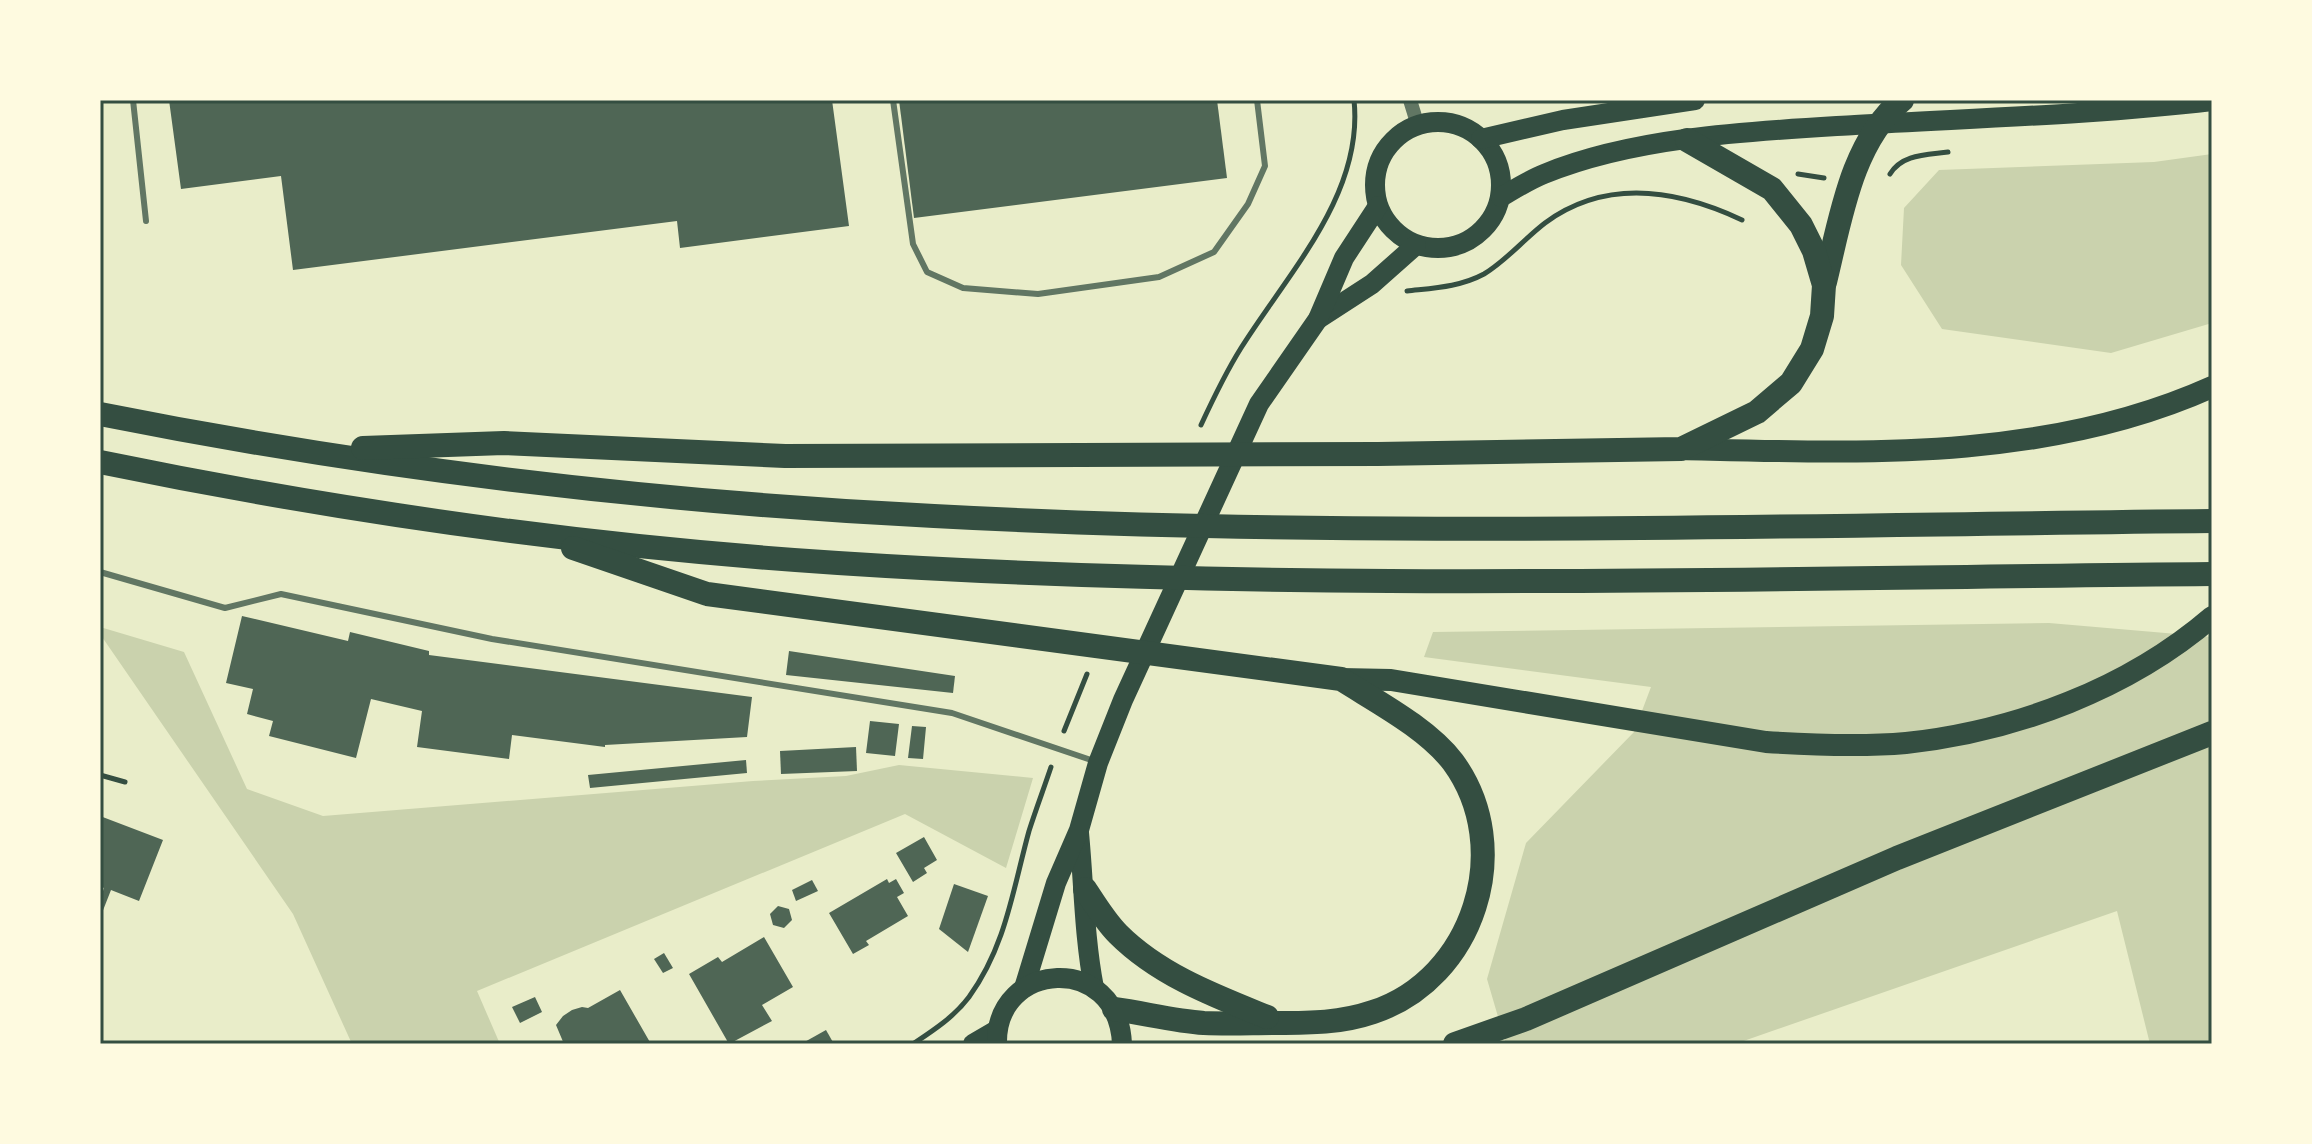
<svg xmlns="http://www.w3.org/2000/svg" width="2312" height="1144" font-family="'Roboto Condensed',sans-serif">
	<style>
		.green { fill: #cad2ad }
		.building { fill: #4f6655 }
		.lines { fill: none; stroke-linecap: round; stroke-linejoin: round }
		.path { stroke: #344e41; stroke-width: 5 }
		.service { stroke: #617663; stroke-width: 6 }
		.tertiary { stroke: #617663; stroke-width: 14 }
		.primary { stroke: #344e41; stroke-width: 20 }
		.trunk { stroke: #344e41; stroke-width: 22 }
		.motorway { stroke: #344e41; stroke-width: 24 }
		.neatline { fill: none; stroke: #344e41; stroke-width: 3 }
	</style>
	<rect width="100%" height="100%" fill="#e9edc9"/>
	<g class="green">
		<polygon points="2212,154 2212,323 2111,353 1942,329 1901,265 1904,208 1939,170 2154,162"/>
		<polygon points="2049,623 2212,637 2212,1044 2150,1044 2117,911 1735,1044 1506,1044 1487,979 1526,843 1634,732 1651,687 1424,657 1433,632"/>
		<polygon points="100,627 184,652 247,789 323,816 753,781 846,776 899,765 1033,778 1006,868 905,814 477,991 500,1044 352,1044 293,914 100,634"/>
	</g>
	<g class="building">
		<polygon points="169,100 832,100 849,226 680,248 677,221 293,270 281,176 181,189"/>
		<polygon points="899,100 1217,100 1227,178 914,218"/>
		<polygon points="242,616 348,641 350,632 429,651 429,655 752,697 747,737 605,745 605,747 512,735 509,759 417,747 422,711 371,699 356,758 269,736 273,721 247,714 253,689 226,683"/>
		<polygon points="789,651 955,676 953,693 786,675"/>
		<polygon points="870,721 899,724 895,756 866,753"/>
		<polygon points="912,726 926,727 923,759 908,758"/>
		<polygon points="856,747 857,771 781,774 780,751"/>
		<polygon points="746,760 747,773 590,788 588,775"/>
		<polygon points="100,816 163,840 139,901 111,890 100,918 100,900 104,888 100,886"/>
		<polygon points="924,837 937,860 924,868 927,873 913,882 896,853"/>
		<polygon points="887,879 889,883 896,879 904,893 897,897 908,916 866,941 869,945 853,954 829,913"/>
		<polygon points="812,880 818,891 796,901 792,890"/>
		<polygon points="954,884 988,896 968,952 939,929"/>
		<polygon points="778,906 789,909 792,920 784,928 773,925 770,914"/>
		<polygon points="764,937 793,987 762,1005 772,1021 729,1044 689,974 718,957 722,962"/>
		<polygon points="664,953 673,968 663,973 654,959"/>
		<polygon points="620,990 651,1044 564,1044 556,1025 563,1016 572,1010 582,1007 588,1008"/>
		<polygon points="535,997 542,1012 520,1023 512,1007"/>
		<polygon points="826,1030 834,1044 801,1044"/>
	</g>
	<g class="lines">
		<g class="path">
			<polyline points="1798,174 1824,178"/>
			<path d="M1890,174c12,-20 36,-19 58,-22"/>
			<path d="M1407,291c26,-3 53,-4 77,-17 22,-13 40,-35 61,-51 61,-45 133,-33 197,-3"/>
			<path d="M1201,425c12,-26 25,-53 40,-77 47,-75 123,-154 113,-248"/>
			<polyline points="1064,731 1087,674"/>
			<polyline points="100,775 125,782"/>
			<path d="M913,1044c21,-14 41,-27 56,-47 37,-51 44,-108 60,-166 7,-22 15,-43 22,-64"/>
		</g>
		<g class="service">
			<polyline points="133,100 146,221"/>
			<polyline points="893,100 913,244 927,272 963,288 1038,294 1159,277 1214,252 1248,204 1265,166 1257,100"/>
			<polyline points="100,572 225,608 281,594 492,639 952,713 1094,761"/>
		</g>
		<polyline class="tertiary" points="1410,100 1418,126"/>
		<g class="primary">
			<circle cx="1438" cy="185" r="63"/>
			<polyline points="1481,139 1563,120 1695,100"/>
			<path d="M1501,197c14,-8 28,-17 43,-23 92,-38 212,-43 311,-49 119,-7 239,-10 357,-24"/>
			<polyline points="1318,319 1372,284 1416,245"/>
			<path d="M1079,833c5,52 5,103 15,155"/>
			<polyline points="1024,988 1056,883 1079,830 1098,763 1123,700 1259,404 1318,319 1344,258 1378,206"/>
			<polyline points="973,1044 997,1030"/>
			<path d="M997,1044c-2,-84 121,-92 125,0"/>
		</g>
		<g class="trunk">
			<path d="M1681,449c180,4 364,13 531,-62"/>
			<path d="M1341,679l50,1 375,62c47,3 94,5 140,1 110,-12 222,-54 306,-126"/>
		</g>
		<g class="motorway">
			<path d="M1825,282c15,-60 26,-140 77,-182"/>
			<path d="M100,414c275,55 555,88 834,102 426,23 852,9 1278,5"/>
			<polyline points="363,448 504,443 785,456 1378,454 1681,449 1757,412 1791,383 1812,349 1822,316 1824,285 1814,251 1801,225 1772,189 1687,140"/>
			<path d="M100,462c243,50 491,85 738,101 457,30 916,15 1374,11"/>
			<path d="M573,548l134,46 634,85c36,23 86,49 112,83 63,86 21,217 -80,250 -32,11 -63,11 -96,11 -24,0 -49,1 -73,0 -30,-2 -60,-10 -90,-14"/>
			<path d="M1085,889c10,15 20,32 33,45 41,41 97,62 149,83"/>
			<polyline points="1455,1044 1526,1019 1897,858 2212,733"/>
		</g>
	</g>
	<rect width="2312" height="1144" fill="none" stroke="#fefae0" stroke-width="204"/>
	<rect x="102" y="102" width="2108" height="940" class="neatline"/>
</svg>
